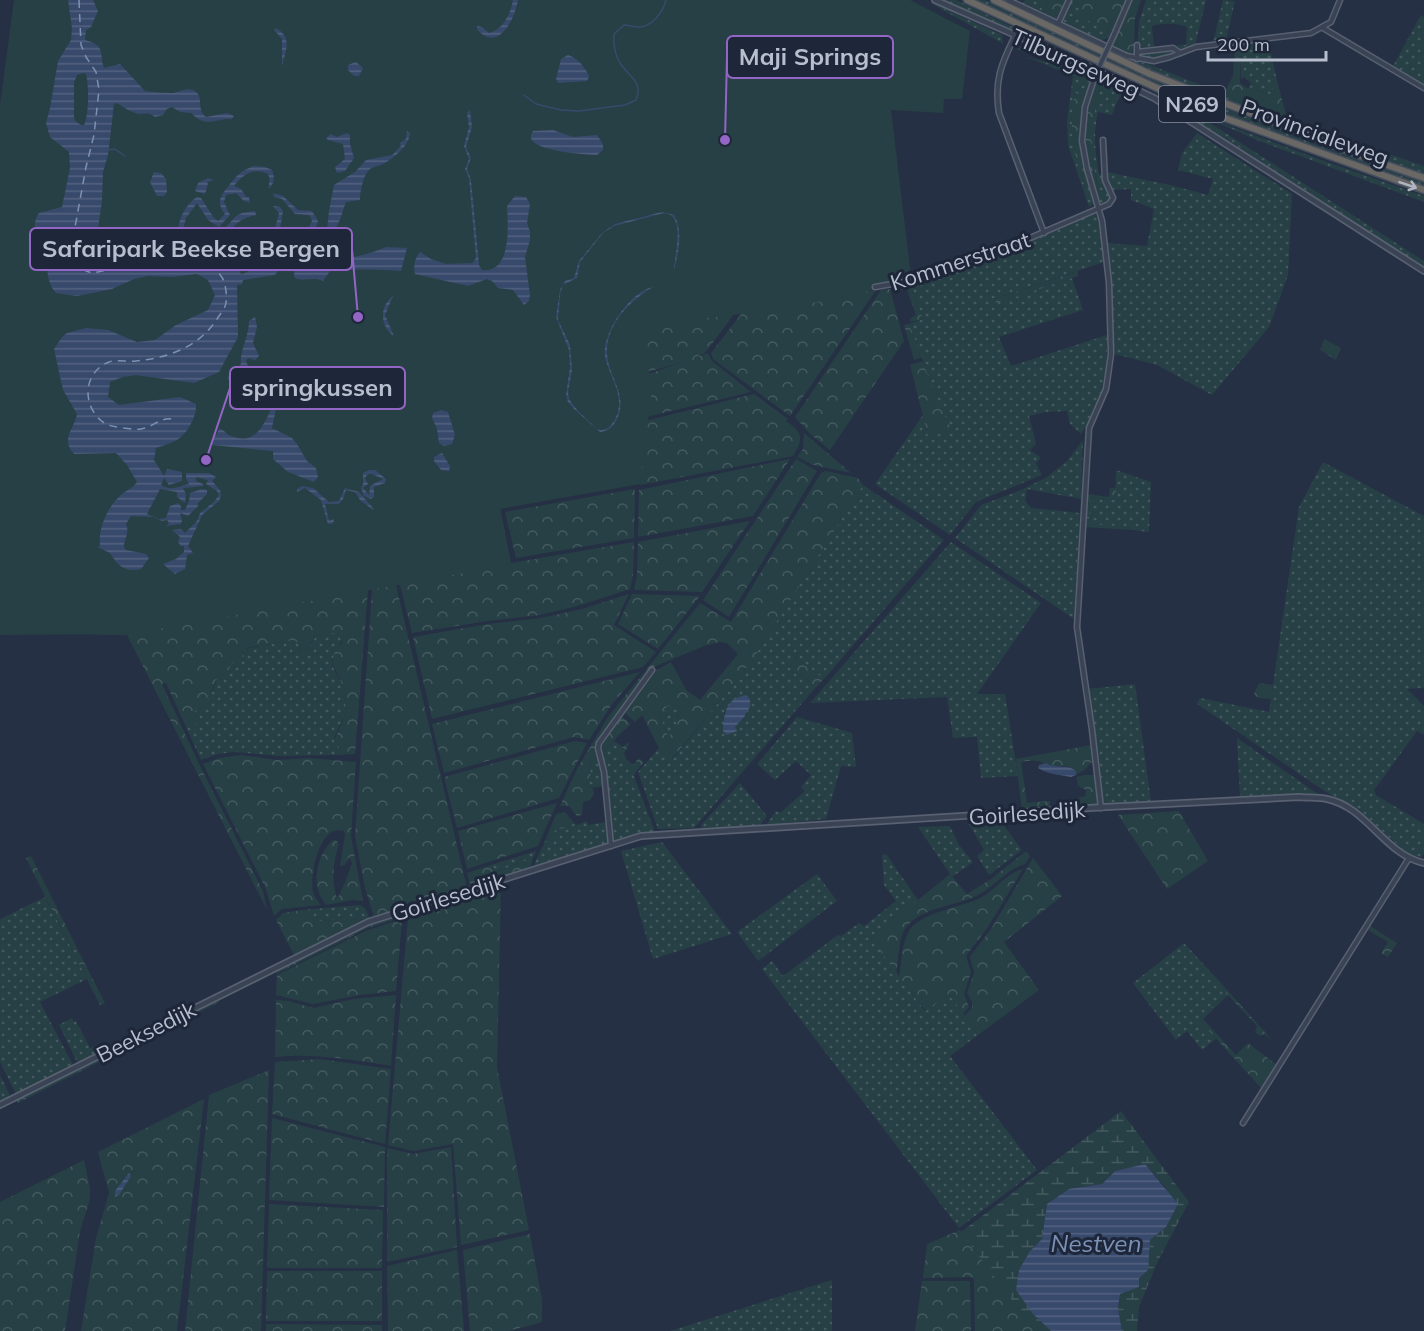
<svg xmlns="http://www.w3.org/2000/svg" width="1424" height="1331" font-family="Mulish,sans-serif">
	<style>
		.grass { fill: url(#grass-dots); fill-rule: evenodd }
		.forest { fill: url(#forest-crowns); fill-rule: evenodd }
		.wetland { fill: url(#wetland-marsh) }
		.park { fill: #274045 }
		.water { fill: url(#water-rules); fill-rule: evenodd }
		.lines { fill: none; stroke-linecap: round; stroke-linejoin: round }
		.stream { stroke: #384a6c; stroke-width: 1.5 }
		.ferry { stroke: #7c91b6; stroke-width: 1.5; stroke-dasharray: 8 6; stroke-linecap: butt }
		.minor-casing { stroke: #586071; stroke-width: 7 }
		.tertiary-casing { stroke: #586071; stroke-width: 8 }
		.trunk-casing { stroke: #444d5e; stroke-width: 9 }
		.minor { stroke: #394353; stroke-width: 4 }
		.tertiary { stroke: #394353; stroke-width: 4.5 }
		.trunk { stroke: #696864; stroke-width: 6 }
		.minor-bridge-casing { stroke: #586071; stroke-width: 7; stroke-linecap: butt }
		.minor-bridge { stroke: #394353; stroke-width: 4 }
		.oneway { stroke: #afb5c2 }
		.labels { text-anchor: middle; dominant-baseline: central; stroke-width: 6; stroke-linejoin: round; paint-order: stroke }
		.shield { fill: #1e2739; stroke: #8991a1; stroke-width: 1.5 }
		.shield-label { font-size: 21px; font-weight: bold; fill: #b7becd }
		.street-label { font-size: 22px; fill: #b7becd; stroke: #1e2739 }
		.water-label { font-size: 24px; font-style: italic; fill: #7c91b6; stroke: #1e2739 }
		.leader { fill: none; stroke: #9366c5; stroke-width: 2 }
		.callout-dot { fill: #9366c5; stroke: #1e2739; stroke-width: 2 }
		.callout { fill: #1e2739; stroke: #9366c5; stroke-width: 2 }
		.callout-label { font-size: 24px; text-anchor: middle; font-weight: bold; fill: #b7becd }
	</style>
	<defs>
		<pattern id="grass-dots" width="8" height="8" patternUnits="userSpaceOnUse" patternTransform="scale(1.5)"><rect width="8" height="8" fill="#274045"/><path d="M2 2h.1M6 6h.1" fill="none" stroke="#445a5f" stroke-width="1.8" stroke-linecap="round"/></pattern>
		<pattern id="forest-crowns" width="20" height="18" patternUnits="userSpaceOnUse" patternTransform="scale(1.5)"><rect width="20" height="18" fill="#274045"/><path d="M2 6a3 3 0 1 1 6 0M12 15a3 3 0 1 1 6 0" fill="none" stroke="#445a5f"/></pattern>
		<pattern id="wetland-marsh" width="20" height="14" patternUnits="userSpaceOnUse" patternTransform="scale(1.5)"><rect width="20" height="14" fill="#274045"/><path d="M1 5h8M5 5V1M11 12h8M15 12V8" fill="none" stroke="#445a5f"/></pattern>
		<pattern id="water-rules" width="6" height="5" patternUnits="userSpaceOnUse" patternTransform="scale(1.5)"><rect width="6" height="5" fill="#384a6c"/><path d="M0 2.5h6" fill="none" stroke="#536280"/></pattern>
	</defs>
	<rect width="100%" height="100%" fill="#253044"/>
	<g class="grass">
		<polygon points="925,0 1002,35 1003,44 1000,42"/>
		<polygon points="939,0 956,0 1085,62"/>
		<polygon points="976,0 985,0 1161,83 1323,147 1424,182 1424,189 1299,144 1158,87"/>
		<polygon points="1025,0 1047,0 1040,13 1022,5"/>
		<polygon points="1072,0 1079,0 1079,15 1112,32 1094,39 1067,26 1063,21"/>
		<path d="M1146,0h60l-11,45 -15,5 -3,-5h9l1,-18c-12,-4 -23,-4 -35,-1l2,21 -17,1 2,-27z"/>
		<polygon points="1223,0 1235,1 1226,41 1213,43"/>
		<polygon points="1421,15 1424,17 1424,88 1392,68"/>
		<polygon points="1268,41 1276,76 1271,77 1275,96 1249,87 1251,83 1244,77 1241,79 1240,52 1248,50 1248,43"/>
		<polygon points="1018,46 1026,46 1085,69 1021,51 1016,49"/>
		<path d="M1173,49v4c-11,4 -24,8 -33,2l2,-3z"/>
		<path d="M1027,57l66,18 -7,21 -11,-3c-7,34 -1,62 10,94h5l5,16 -6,4 -21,-62 -1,-24 6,-45z"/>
		<polygon points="1125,59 1148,64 1273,114 1424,166 1424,174 1278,122"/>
		<path d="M1098,77l29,16 -4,4h-4l-7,18 -14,-3c-5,21 -3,40 1,62h3c1,9 9,20 8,28l-6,2 -5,-2 -2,-8 2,-3 -7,-33 -1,-26 4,-25 6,-20z"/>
		<polygon points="1125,80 1188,109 1424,261 1424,267 1225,138"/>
		<polygon points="1203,116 1316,158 1424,196 1424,202 1259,141"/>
		<polygon points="1197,133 1292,194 1288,275 1269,327 1212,395 1157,365 1111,353 1112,295 1107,243 1147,246 1154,209 1131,200 1131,189 1113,190 1107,182 1107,172 1170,185 1208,195 1213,179 1178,170 1182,153"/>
		<path d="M1094,213l4,5 6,44 -110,37 8,2 70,-23 11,32 -84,27 12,29 96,-31c0,39 -3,65 -26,99l-11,-10 -3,-13 -21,1 -17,4 7,28 -6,6 11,8 -5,5 6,12 -66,27 -26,33 -75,-51 48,-69 5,21 -5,-75 -14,-37 14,-5 -14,-35 112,-40z"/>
		<polygon points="1083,440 1081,499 1027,489 1025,501 1031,508 1080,513 1074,619 955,538 981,505 1019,491 1047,477 1067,461"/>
		<polygon points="1323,462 1424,516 1424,688 1407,689 1424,706 1424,735 1417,731 1374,790 1376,795 1424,824 1424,853 1422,857 1412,856 1403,850 1360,811 1326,792 1197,704 1200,698 1269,712 1299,507"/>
		<polygon points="1116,470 1151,482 1149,532 1132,530 1132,527 1089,525 1090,497 1115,500"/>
		<path d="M863,485l81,55 -120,139 -27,-21 -8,9 27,20 -122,141 -36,1 -20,-57 21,-24 14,11 71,-88zM746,695l4,5v7l-16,20 2,4 -9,3 -3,-22z"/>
		<polygon points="951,542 1041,603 977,694 1005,694 1018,776 981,778 977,737 953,738 947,697 810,703"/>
		<polygon points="334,632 338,633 342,639 332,660 332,665 343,687 343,695 347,710 334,738 340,749 338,755 280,756 235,752 218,754 201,760 186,727 193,726 197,720 194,712 213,690 216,680 228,671 232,662 244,658 244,649 293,640 300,644 299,654 308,648 317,635"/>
		<polygon points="1135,684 1151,802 1104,805 1088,689"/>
		<polygon points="668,705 677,705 682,709 682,712 677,716 677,727 670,735 667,734 660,716"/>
		<polygon points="797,717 852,733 856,767 841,766 826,819 766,825 776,811 780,813 805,791 801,787 811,775 796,761 775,780 757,764"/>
		<polygon points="1237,738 1318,794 1240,797"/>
		<polygon points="614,741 623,747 617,757 635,773 634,776 655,832 643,833 614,842 612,838 599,748 604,751"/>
		<path d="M597,753l6,33 -10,2 -6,-4 4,-10c-2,-8 0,-15 6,-21z"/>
		<polygon points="740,783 767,816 759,826 701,829 701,825"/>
		<path d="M587,821l1,4 18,-3 3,21 -75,24c4,-15 12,-27 22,-38l11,-1 7,-5 3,2z"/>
		<polygon points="1002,823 1022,850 989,875 977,856 984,850 969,824"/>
		<polygon points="950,826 959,845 973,862 952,877 918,827"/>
		<polygon points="662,842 732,934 653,959 621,851"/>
		<polygon points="536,851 533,858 495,872 488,866"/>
		<polygon points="886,854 918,900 871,938 925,1011 949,994 978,1035 950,1056 1037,1170 959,1228 762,969 772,961 783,976 838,935 841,936 859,923 864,926 896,901 884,885 882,855"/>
		<polygon points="817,874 837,901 758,961 737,932"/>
		<polygon points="45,897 72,950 77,948 80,954 76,957 87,979 40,1002 73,1065 16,1094 0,1062 0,919"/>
		<polygon points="360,905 365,908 370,919 315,921 302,910"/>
		<polygon points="1184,943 1228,991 1199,1020 1216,1039 1202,1050 1187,1031 1176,1040 1133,983"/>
		<polygon points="72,1018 74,1022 76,1021 90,1048 100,1043 104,1051 80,1063 76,1060 59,1025"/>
		<polygon points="0,1075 10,1096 0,1101"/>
		<polygon points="832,1280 832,1331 670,1331"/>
	</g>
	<g class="forest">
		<polygon points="1047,0 1066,0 1056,18 1052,19 1040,13"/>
		<polygon points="1079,0 1127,0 1110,37 1100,41 1094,39 1112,32 1082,18 1079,15"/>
		<polygon points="1132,0 1141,0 1135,18 1134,46 1131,54 1112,46"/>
		<polygon points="1248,43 1248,50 1240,52 1240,83 1247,88 1249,87 1274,96 1270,77 1276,76 1287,119 1223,95 1233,76 1235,45"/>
		<path d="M1097,79l4,3v5c-12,39 -12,64 -2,104l-2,3c-14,-47 -17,-68 0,-115z"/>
		<path d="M1075,93l11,3c-9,35 -6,57 4,91l-4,1c-13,-31 -18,-62 -11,-95z"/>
		<polygon points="1078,271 1078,276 997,303 994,299"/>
		<polygon points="909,284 923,319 911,322 910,319 916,315 907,290 900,290 899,287"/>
		<polygon points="890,289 904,341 830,450 810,434 795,417 881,290"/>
		<polygon points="876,290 790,416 713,359 711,353 745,309"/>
		<polygon points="737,310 705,353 692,359 708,353 712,361 751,392 642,418 641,377 681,362 645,373 643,325"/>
		<polygon points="909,324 922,357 914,360 904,325"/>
		<polygon points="1324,339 1341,348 1336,360 1320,350"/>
		<polygon points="922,361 952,432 928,436 910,365"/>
		<path d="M754,394l34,25 -2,2c18,12 17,18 7,35l-153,29 1,-63z"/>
		<polygon points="804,433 851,473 813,465 797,457 803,449"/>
		<polygon points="790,459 753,516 638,537 639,490"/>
		<polygon points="796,459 817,471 729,617 703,600"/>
		<path d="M826,471l32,7 5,7 -108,171 -14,19 -69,84 -13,-11 -17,-33 -7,7 -12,-11 30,-39 18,-10 16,29 13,9 38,-46 -11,-11 -8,-1 -15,4 -53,22 -56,76 2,9c-6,6 -8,13 -6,21l-4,9 6,6 1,5 -4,6 -7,2 -1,13 -5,1 -8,-10h-9l17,-37 31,-52 92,-114 31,19 90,-149zM668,705l4,3 5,-3 5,4 -6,11 1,7 -7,8 -3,-1 -7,-18z"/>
		<polygon points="1110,488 1116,488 1115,500 1090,497 1089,524 1132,527 1132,530 1085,527 1087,494 1109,497"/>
		<polygon points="635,489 634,538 516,558 505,512"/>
		<polygon points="497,492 511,563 634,542 633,575 630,589 581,605 540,615 488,621 412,633 400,585 396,585 467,888 374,917 365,888 355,836 372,590 368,590 355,754 338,755 340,748 334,741 347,710 343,695 343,686 332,663 335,651 342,642 338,633 317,635 302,655 299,654 300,644 293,640 246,648 243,651 244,660 232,662 228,671 216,680 207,702 194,712 198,722 193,726 186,727 166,683 162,684 200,766 263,891 267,910 127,635 98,635 95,632"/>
		<polygon points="750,521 702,592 634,590 637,575 638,542"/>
		<polygon points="629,594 614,625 656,652 643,667 432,719 413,637 488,624 541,618 582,609"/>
		<polygon points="632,594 700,596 658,649 618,624"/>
		<polygon points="797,658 824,679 816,687 789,667"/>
		<polygon points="640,672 612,704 589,740 574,737 444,773 432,724"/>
		<path d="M1259,683l14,2 -2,14c-6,-1 -15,1 -17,-6z"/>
		<polygon points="620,715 631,724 620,734 604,751 600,746 600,744"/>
		<polygon points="575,741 587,743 559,798 457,828 444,777"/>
		<polygon points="628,742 629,745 624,753 626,759 633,765 639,758 644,762 635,773 616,757 620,750"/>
		<path d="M1091,745l2,16 -10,10 -7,4v-4l-9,-5 -16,1c-9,-7 -19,-7 -30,-5l6,41 23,-2v7l-28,2 -6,-51z"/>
		<path d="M241,755l36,5 31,-2 48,4 -5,74 12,65 -11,-1 -26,5c-16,-18 -10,-50 7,-65h3l3,4c-6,19 -8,35 -2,55 6,-11 11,-23 15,-36l-3,-6 -4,8 -5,1 5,-31 -1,-4c-24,-9 -35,45 -31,61 2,6 5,9 8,13l-39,4 -8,7 -8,-27 -63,-125 16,-6z"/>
		<polygon points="1084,775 1095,775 1099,805 1066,807 1070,800 1085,796 1086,790 1078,786 1077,777"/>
		<polygon points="557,803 538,846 467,869 458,831"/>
		<polygon points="1179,811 1208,861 1167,889 1118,815"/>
		<polygon points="565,812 574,823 567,828 556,829 550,839 544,843 556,814"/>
		<path d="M1026,851l4,5 -5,8c-19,5 -29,22 -47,31 -21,11 -51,11 -69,29 -12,11 -9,34 -13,49l-25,-35 79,-64 17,20 24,-15z"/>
		<polygon points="31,856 77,948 72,950 26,858"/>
		<polygon points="533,858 530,868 471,887 467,873 488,866 496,872"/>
		<polygon points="1033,858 1062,896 1004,942 1039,990 978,1035 964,1016 972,1008 972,1002 967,993 974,973 970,957 991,929"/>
		<path d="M1023,869l-35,58 -22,29 5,16 -7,22 5,13 -6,7 -14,-20 -23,17 -27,-34c3,-14 2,-33 10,-46 10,-17 49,-24 67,-31 18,-7 28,-26 47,-31z"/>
		<polygon points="501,888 497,1067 529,1230 461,1245 453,1144 413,1151 388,1145 408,918"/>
		<polygon points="473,891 474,895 411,914 414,909"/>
		<polygon points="302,910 315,921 370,919 294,955 276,920 283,913"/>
		<polygon points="406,912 409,913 409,915 368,928 276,974 276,969 366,924"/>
		<polygon points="402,919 396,991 360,995 313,1004 276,995 277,975 368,930"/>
		<polygon points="1370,926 1397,943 1388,957 1381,953 1388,942 1368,930"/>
		<polygon points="80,954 105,1003 100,1005 75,956"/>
		<polygon points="1228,991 1272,1040 1264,1034 1260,1036 1255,1032 1257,1026 1228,995 1203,1019 1236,1055 1248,1043 1277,1065 1262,1089 1199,1020"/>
		<path d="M396,995l-5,71c-39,-6 -76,-13 -116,-9l1,-57 12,1 26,7 39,-9z"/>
		<polygon points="218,998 219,1002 130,1047 129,1043"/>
		<polygon points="107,1054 109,1057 18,1103 16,1099"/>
		<polygon points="319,1059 391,1069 385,1144 272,1114 275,1062"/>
		<polygon points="269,1070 261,1331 185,1331 209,1095"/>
		<polygon points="204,1099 177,1331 81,1331 96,1238 109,1193 98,1152"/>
		<polygon points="272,1118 385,1147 384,1207 269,1200"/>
		<polygon points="451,1147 457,1247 387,1262 387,1148 413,1154"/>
		<polygon points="84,1160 90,1188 90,1199 80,1231 65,1331 0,1331 0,1202"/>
		<polygon points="269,1204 383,1210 382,1268 267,1268"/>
		<polygon points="960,1230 1035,1331 975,1331 974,1280 972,1277 923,1278 927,1244"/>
		<polygon points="530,1234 542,1300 542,1322 509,1331 470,1331 463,1250"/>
		<polygon points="457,1250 464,1331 388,1331 387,1266"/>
		<polygon points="267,1271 382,1271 382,1321 266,1321"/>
		<polygon points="922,1281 970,1281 971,1331 915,1331"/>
		<polygon points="266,1324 382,1325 382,1331 266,1331"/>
	</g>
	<path class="wetland" d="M1121,1111l68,91 -31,59 -19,46 -2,24h-15l-4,-23 2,-14c19,-17 28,-27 30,-54l16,-13v-39l-21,-24 -30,7 -13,13 -33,5 -22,15 -5,35 -12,12 3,63 18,17h-16l-74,-99z"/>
	<polygon class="park" points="14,0 910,0 970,31 962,99 944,99 943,113 891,110 911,276 872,290 785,309 646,325 651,397 640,484 500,509 511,564 131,634 0,635 0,105"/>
	<g class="water">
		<path d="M68,0h25l5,11 -7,16 -5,3 -1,10c21,5 14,13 19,28l16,-4 25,27c3,1 24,2 28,2 8,-1 16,-7 23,-1 8,6 0,17 10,25l21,-4 7,3 -2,3c-19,-1 -25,10 -41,-6l-11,-1 -8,-5 -5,2 -4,6 -8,2c-6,-5 -7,-3 -15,-3 -8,-1 -17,-7 -23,-11l-3,1 -6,51 -5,17 -1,29 -6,41 1,7 8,6 32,-8 32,-1 62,7 6,4 3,16 2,1 6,-2 -1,-10 3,-2 23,1 6,4 -1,6 -3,4 -32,5 -1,4 -5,1 1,52 -19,35 -25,11 -58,-8 -13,2 -13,5 -2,15 11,8 61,-8 16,7c1,13 -10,32 -21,37 -6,3 -13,5 -19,7l-2,12 10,16 3,-7 15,3v9l-13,4 -5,-7 -3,7c11,7 17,1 28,-1l-3,-6v-5h23l7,4 -4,4 8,9 1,6 -2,5 -17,14 -14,31 5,7 -6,2 -2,14 -10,5 -12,-10 13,-5 8,-7v-6h-3l-3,-4 2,-5 -8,-7 9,-1 4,4 12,-12 3,-8 14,-11 5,-7 -2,-4 -11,-7 2,-4 -12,-3v4l7,3v2l-20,2 3,6 -1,9 -8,-6v-5l-17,-3 -13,25 12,5 7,-1 4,-12 8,-3 3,3v4h4l4,-9 1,-8 12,-4 5,1v4l-9,9v3l-10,10 -8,-3 2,7 -1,4 -15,2 3,-3 -2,-3 -5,1 -9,-4 -22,-1 -5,8c4,9 -2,14 -2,23l2,3 20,4 3,4 -8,11c-16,4 -24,-4 -31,-16l-13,-6 3,-1c-2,-19 8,-40 22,-52 5,-4 11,-6 15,-12l-10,-17 -11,-12 -42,1c-14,-16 0,-24 3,-40l-14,-24 -9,-41 8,-12 5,-4 19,-5 22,2 29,12 18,-2 21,-15 32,-15 7,-15 -7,-15 -11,-6 -25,3 -24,-1 -14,3 -22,10 -35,7 -21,-3c-11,-12 -7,-26 -12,-40 -4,-14 -15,-26 -5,-40l23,-6 8,-39 -1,-16 -19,-15 -4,-14 4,-15 8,-47 13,-21 1,-12zM83,73l3,1c3,10 3,42 -2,51h-3l-6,-4 -1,-4v-34l3,-8z"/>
		<path d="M513,0h5c-3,19 -20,54 -41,29v-3l5,1 7,6c14,-3 22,-20 24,-33z"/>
		<path d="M275,28c18,8 11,23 7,38v-27l-8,-9z"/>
		<path d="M568,55c10,3 18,13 21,22l-2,4 -29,2 -2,-4 5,-20z"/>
		<polygon points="356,62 363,68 359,76 354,76 348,70 348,65"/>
		<path d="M470,110l2,17 -6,20 5,11 -4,11 4,11 8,85 3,5c30,4 26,-46 25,-64l8,-10 11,1 4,7 -3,19 3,9v8l-5,17 5,38 -1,6 -5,4 -11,-15 -15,-2 -6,-7 -5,-2 -19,7 -53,-12c-2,-7 0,-17 5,-22l11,7 15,5 27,-1 3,-5 -7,-80 -4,-9 4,-10 -5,-13 5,-19 -2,-14z"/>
		<path d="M553,130l20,7 24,-2 6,9v6l-6,5c-12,0 -53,-4 -62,-12 -4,-3 -4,-4 -4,-8l2,-4z"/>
		<path d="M407,131l3,2c-1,13 -16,25 -27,31 -4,2 -9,2 -13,5 -7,6 -10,22 -10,31l-14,2c-4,10 -5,20 -13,29l-6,-2 2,-18 5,-26 21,-13 11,-12 26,-5 9,-9 -1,-3 6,-4z"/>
		<polygon points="347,133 350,135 350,144 354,158 345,171 337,173 335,167 345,159 343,144 328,140 326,138 331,134 337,137"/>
		<path d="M254,166l11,1 7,3c3,7 2,14 -3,19 -1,-5 2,-9 -1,-15 -14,-7 -25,0 -34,12l7,3 5,8h3l1,6 -6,-2 -8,-8 -10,2 -2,7 6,13 -11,12 -11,-7 -11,-17 -11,15 -4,15 5,3 28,3 21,-23 6,-3 13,-2 1,4c-21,5 -23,12 -34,29 -15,2 -34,2 -44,-10 0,-15 7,-29 19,-37l4,1 13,20 4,3 7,-7c-8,-10 -6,-17 2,-26 9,-11 12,-17 27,-22z"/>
		<polygon points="154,172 161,173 166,179 167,192 164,196 157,196 150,182"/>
		<polygon points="208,178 214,180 207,182 208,184 205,194 195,191 198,183"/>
		<path d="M273,193l10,3 15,14 14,1 6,10c-3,16 -27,27 -42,21l-3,-6 6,-23 -6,-7 7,1 3,4 -4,24 2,5c13,1 28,-7 31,-20l-3,-5 -14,-1 -13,-15 -8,-2z"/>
		<path d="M662,212l12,3c9,15 5,37 0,54 0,-13 13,-54 -10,-56l-50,13 -11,7 -23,29 -3,16 -14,7 -3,9 -2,26 12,25 2,25 -4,22 1,7 8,11 20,19 4,1c8,-1 11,-5 14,-11 12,-23 -6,-41 -10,-63 -3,-24 26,-65 48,-69 -21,12 -47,37 -46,65 0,24 22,42 10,67 -4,8 -8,12 -17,13l-26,-23 -6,-7 -2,-7 4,-28 -1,-17 -13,-33 4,-27 5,-9 9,-3 5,-17 23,-28 13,-9z"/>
		<path d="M386,247l21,1 -6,23c-25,-2 -47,-2 -71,0l-7,10c-9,-5 -21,2 -29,-4l1,-15c29,0 64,-3 91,-15z"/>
		<path d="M393,296l-8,19 9,21c-14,-9 -15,-30 -1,-40z"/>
		<path d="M255,317l2,10 -4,16 6,13 -4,4 -7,-2 -2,3 2,5 -13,14 -6,1 -1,-4 13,-13c-2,-12 8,-27 8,-43z"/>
		<path d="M272,407l4,2 -4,19 20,10 5,6 10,17 9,7 2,9 -4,5 -26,-10 -15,-13v-8l-61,-6 2,-9 3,-2 2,-5c7,1 6,5 12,7 24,9 32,-9 41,-29z"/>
		<polygon points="441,410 448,412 455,435 452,444 444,446 439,443 437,429 432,418 433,413"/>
		<polygon points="442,453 450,466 449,471 441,470 434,461 434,457"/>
		<path d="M369,470h6l11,9 -1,4 -11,4v10l-3,2 -7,-3 -3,-8 2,-4v-11zM368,474h4l11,5 -13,7 -1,9 -6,-7 5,-4 -3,-6z"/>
		<polygon points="302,486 313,488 329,502 339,501 345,488 359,492 374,509 373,510 360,500 355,492 346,490 343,499 339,504 325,504 329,521 333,519 334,520 333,523 328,524 321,500 305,488 297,492 297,489"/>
		<path d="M747,695l3,5v7l-5,7v2l-10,11 2,4 -10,4 -4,-4c1,-19 3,-33 24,-36z"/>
		<path d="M1046,763c10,7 21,0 30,8v4l-5,2c-12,-2 -23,-3 -33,-9l1,-3z"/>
		<polygon points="1145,1164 1178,1204 1166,1227 1150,1240 1148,1270 1139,1278 1139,1287 1120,1294 1118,1308 1122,1331 1051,1331 1033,1314 1016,1290 1019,1270 1030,1251 1042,1239 1047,1204 1069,1189 1102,1184 1115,1171"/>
		<polygon points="129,1173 131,1176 119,1195 115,1197 115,1191"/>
	</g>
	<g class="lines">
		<g class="stream">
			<path d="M524,95l12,9 25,6 18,1 46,-6 11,-5c8,-18 -8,-24 -16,-37 -5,-9 -7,-19 -6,-29l10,-9c5,0 9,2 15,2 13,0 24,-15 27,-27"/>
			<polyline points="108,150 115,149 125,156"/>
		</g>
		<path class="ferry" d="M79,0l2,45 5,12 10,15 3,18 -5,45 -8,32 -15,82c2,10 7,20 18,23 10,2 18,-3 27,-5 23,-2 90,-12 105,9 5,6 6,20 5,27 -1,6 -6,11 -9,16 -18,28 -49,39 -81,42 -9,1 -20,-2 -27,1 -28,11 -27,48 -3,62 4,3 30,6 35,5 13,-2 21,-14 34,-9"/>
		<defs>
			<g id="minor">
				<polyline points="1008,0 1127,56 1154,61 1170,57 1196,47 1311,33 1331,22 1340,0"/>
				<polyline points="1058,24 1069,0"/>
				<polyline points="1323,28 1424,88"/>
				<polyline points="1114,35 1129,0"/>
				<path d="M1015,36c-14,28 -21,45 -16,77l45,120"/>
				<polyline points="1137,45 1137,59"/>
				<polyline points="1137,52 1173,48 1180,53"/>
				<polyline points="1095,76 1085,107 1082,141 1087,169 1102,221 1109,283 1111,354 1106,389 1089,428 1077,627 1092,730 1101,808"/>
				<polyline points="875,287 909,281 1030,238 1109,204 1113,198 1105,180 1103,140"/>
				<polyline points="611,846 604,772 598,748 599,743 652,670"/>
				<polyline points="1243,1123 1409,858"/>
			</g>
			<g id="tertiary">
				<polyline points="935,0 1093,69 1154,98 1424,271"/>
				<path d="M0,1105l368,-183 273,-86 465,-29 193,-10c9,1 20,0 28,2 40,8 58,56 97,64"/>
			</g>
			<g id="trunk">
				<polyline points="967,0 1211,113 1424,190"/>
				<polyline points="994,0 1150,74 1361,156 1424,178"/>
			</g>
		</defs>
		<use href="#minor" class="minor-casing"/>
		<use href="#tertiary" class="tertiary-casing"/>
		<use href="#trunk" class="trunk-casing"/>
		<use href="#minor" class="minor"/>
		<use href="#tertiary" class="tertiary"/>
		<use href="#trunk" class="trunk"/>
		<defs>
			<polyline id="minor-bridge" points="1095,76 1114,35"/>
		</defs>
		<use href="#minor-bridge" class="minor-bridge-casing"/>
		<use href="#minor-bridge" class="minor-bridge"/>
	</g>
	<defs><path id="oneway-shaft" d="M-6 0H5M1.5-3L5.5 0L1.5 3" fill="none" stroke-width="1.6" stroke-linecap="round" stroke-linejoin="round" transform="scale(1.5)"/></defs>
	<use class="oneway" href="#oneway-shaft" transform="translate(1408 185) rotate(19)"/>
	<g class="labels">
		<rect class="shield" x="1159" y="86" width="66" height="36" rx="4.5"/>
		<g class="shield-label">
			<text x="1192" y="104">N269</text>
		</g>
		<g class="street-label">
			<text transform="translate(1076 63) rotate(24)">Tilburgseweg</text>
			<text transform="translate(1315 132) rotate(20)">Provincialeweg</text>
			<text transform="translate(960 261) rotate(-18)">Kommerstraat</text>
			<text transform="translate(1027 813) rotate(-4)">Goirlesedijk</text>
			<text transform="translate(448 897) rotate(-17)">Goirlesedijk</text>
			<text transform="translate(146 1032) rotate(-27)">Beeksedijk</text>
		</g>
		<g class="water-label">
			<text x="1096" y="1243">Nestven</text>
		</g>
	</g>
	<path class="leader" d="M725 140L727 57M358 317L352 249M206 460L230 388"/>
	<g class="callout-dot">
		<circle cx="725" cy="140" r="6"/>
		<circle cx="358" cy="317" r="6"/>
		<circle cx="206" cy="460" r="6"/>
	</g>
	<g class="callout">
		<rect x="727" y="36" width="166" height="42" rx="6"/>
		<rect x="30" y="228" width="322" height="42" rx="6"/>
		<rect x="230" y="367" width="175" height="42" rx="6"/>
	</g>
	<g class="callout-label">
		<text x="810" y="65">Maji Springs</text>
		<text x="191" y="257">Safaripark Beekse Bergen</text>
		<text x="317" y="396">springkussen</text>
	</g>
	<path d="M1208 51v9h118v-9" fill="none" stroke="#b7becd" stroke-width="3"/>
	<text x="1217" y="51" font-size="18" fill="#b7becd" stroke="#1e2739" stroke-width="4.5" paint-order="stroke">200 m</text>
</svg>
